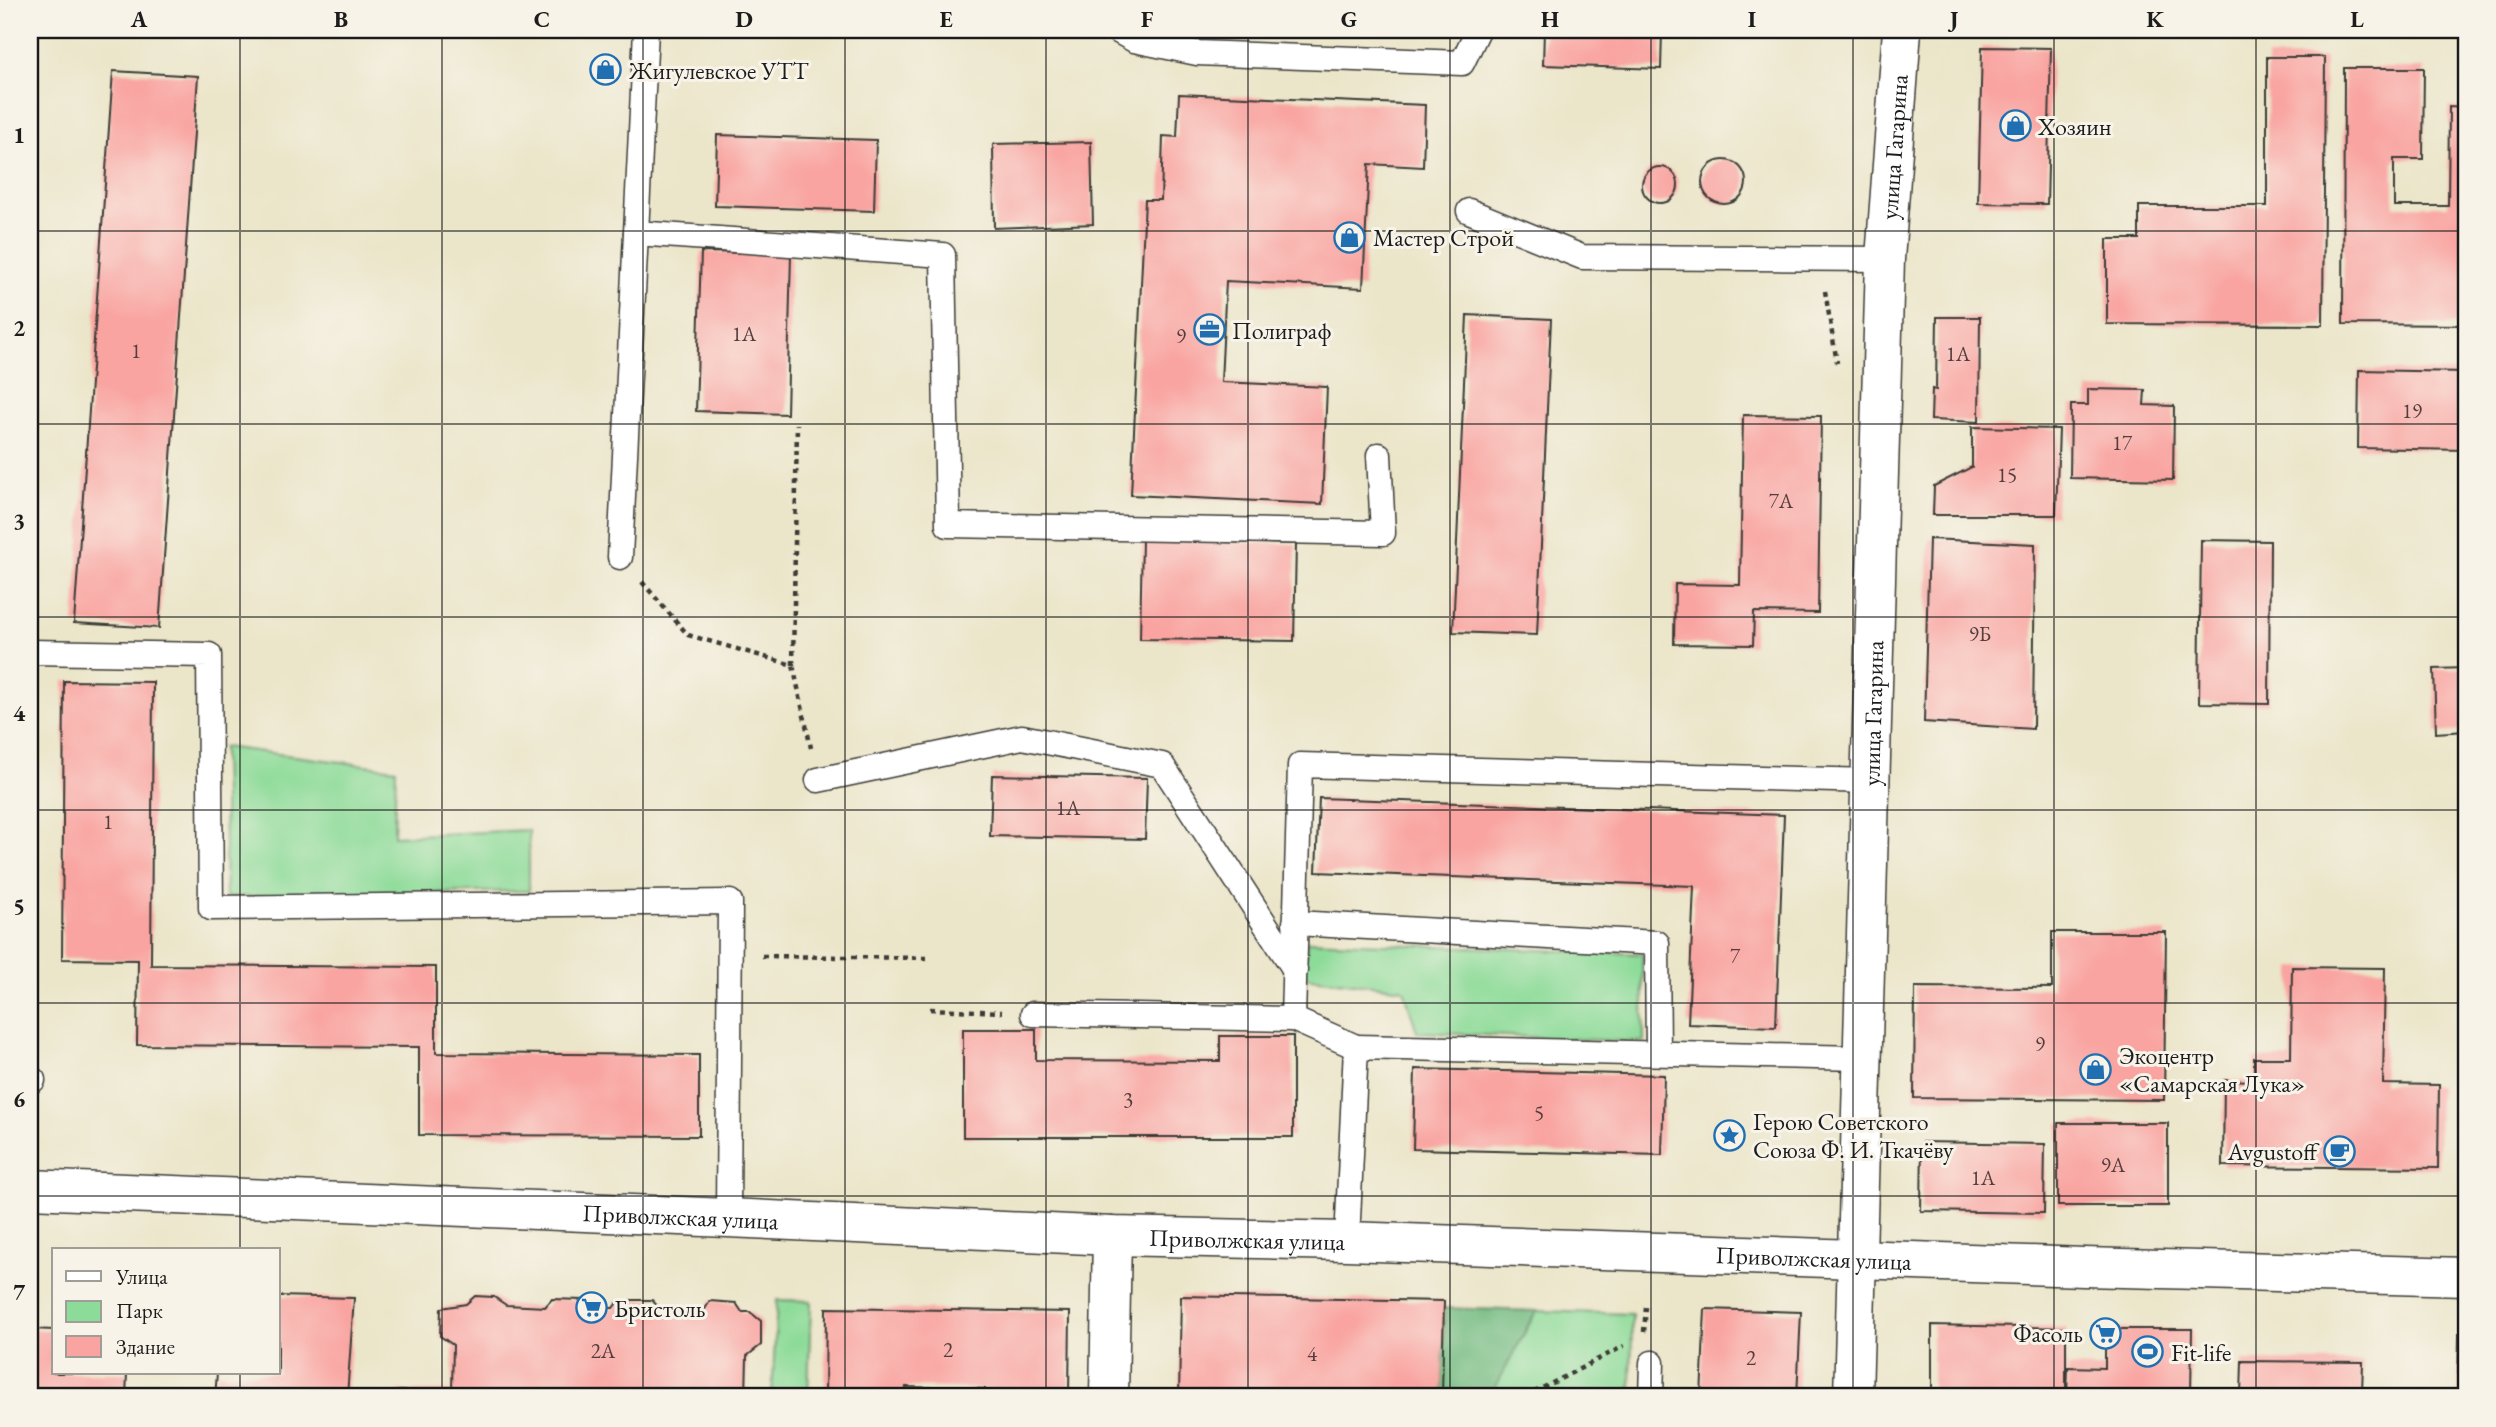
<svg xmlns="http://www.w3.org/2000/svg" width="2496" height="1427" font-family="'EB Garamond',serif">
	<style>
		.green { fill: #8ddb99; stroke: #547c5a; stroke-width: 2 }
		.forest { fill: #72bb81; stroke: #476c4e; stroke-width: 2 }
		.building { fill: #f9a4a1 }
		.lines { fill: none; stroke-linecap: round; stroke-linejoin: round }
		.service-casing { stroke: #3b3a36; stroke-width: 27 }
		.minor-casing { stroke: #3b3a36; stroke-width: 41 }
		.path { stroke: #3b3a36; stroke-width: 4.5; stroke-dasharray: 5 5; stroke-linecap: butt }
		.service { stroke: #fff; stroke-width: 24 }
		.minor { stroke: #fff; stroke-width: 38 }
		.grid { fill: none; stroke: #1c1c1c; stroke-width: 2; stroke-opacity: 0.55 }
		.labels { text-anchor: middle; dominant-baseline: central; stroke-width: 6; stroke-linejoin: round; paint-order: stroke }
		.number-label { font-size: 21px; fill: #533e3d }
		.poi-label { font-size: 24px; fill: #1c1c1c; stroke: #f7f3e8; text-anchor: start }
		.street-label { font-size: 24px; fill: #1c1c1c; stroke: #f7f3e8 }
		.neatline { fill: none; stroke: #1c1c1c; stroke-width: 2.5 }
		.grid-label { font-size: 23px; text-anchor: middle; font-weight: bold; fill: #1c1c1c }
	</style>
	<rect width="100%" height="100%" fill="#f7f3e8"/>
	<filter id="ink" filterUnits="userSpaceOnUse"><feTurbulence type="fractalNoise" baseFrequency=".0143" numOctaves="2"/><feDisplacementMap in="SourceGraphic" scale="14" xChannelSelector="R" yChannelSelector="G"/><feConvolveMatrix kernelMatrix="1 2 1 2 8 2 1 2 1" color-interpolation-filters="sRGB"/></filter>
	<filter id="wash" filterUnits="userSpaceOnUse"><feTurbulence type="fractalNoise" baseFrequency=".00686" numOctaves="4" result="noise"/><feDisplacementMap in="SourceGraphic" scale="28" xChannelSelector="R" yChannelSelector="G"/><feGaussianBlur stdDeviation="1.57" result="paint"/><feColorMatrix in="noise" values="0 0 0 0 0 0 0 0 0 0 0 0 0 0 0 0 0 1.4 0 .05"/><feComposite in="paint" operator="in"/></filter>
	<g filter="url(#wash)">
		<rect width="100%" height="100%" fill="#ebe5c9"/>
		<g class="green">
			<polygon points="223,747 396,769 394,836 529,830 529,891 226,897"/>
			<polygon points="1307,941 1642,954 1644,1042 1417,1032 1404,989 1304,977"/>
			<polygon points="777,1300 811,1301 808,1397 772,1397"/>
			<polygon points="1536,1311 1632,1314 1631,1397 1490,1397"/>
		</g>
		<polygon class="forest" points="1444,1308 1536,1311 1490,1397 1442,1397"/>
		<g id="blocks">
			<g class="building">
				<polygon points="1544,30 1662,30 1661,69 1543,65"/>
				<polygon points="1982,47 2051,48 2047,204 1978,203"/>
				<polygon points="2267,57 2325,57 2323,325 2107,324 2107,239 2139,239 2139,206 2267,206"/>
				<polygon points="2344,68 2424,68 2423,159 2394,159 2394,206 2448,206 2449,107 2466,108 2466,325 2343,324"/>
				<polygon points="113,71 198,76 159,628 74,623"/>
				<polygon points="1179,94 1425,105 1423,167 1369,164 1363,288 1226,281 1221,382 1327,387 1322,504 1131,495 1145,200 1161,200 1163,136 1177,137"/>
				<polygon points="717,135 876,140 874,211 715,206"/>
				<polygon points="1091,142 1093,224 994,228 993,144"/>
				<circle cx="1724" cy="182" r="22"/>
				<circle cx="1660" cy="185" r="18"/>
				<polygon points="701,252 791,254 787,414 696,411"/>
				<polygon points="1467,315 1551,319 1537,635 1453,632"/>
				<polygon points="1937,317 1980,317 1979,422 1931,420 1932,389 1936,390"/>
				<polygon points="2359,370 2466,372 2466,450 2358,448"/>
				<polygon points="2088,389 2145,390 2144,405 2174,406 2173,480 2070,478 2071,405 2088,405"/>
				<polygon points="1743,415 1821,416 1818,613 1754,612 1753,645 1674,644 1675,584 1740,585"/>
				<polygon points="1972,427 2059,429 2056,515 1933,515 1934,486 1972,467"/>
				<polygon points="1929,539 2035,544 2033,729 1924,722"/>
				<polygon points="1142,540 1296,544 1294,641 1140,639"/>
				<polygon points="2201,540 2270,541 2269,704 2199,703"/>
				<polygon points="2466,668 2466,731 2436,733 2434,669"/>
				<polygon points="64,681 153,682 151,965 436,967 436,1053 699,1055 699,1136 419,1135 419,1047 137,1045 138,960 62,959"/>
				<polygon points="992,775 1147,778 1145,839 990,836"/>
				<polygon points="1319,798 1784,815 1776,1027 1688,1024 1694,886 1316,872"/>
				<polygon points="2052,932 2166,932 2164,1100 1914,1098 1915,987 2052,988"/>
				<polygon points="2292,967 2385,968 2383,1084 2439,1085 2438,1168 2223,1166 2224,1080 2254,1081 2254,1058 2291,1058"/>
				<polygon points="963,1029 1036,1029 1036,1060 1220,1061 1220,1036 1293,1036 1293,1137 963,1137"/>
				<polygon points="1415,1069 1664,1075 1662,1155 1413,1149"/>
				<rect x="2058" y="1123" width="110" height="83"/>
				<polygon points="1922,1142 2045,1144 2044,1213 1921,1211"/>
				<polygon points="278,1296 354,1298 347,1397 215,1397 217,1373 278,1373"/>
				<polygon points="475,1296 494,1297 506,1305 545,1307 552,1299 583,1300 591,1308 613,1308 619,1300 652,1300 660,1309 705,1309 710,1301 736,1303 742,1312 750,1312 761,1321 761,1345 747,1356 746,1397 392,1397 399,1391 452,1391 453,1345 440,1336 441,1308 466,1304"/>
				<polygon points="1181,1296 1444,1301 1442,1397 1179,1397"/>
				<polygon points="826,1308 1070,1312 1069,1397 985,1397 985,1389 906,1387 905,1397 825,1397"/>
				<polygon points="1705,1309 1801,1312 1797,1397 1701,1397"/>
				<polygon points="1932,1325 2066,1328 2066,1397 1932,1397"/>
				<polygon points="30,1329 54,1330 54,1373 127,1373 126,1397 30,1397"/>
				<polygon points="2105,1329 2192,1329 2191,1397 2067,1397 2068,1367 2105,1368"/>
				<polygon points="2459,1334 2466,1334 2466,1397 2458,1397"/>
				<polygon points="2242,1361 2363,1362 2362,1393 2352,1393 2352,1397 2241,1397"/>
			</g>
		</g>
	</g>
	<g filter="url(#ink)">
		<use href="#blocks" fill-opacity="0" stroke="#3b3a36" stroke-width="2"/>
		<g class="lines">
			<defs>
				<g id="service">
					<polyline points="1116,30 1134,40 1197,53 1462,63 1478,30"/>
					<polyline points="1469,211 1582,257 1885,259"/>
					<polyline points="636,233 943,255 948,525 1383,533 1379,455"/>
					<polyline points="620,557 646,30"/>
					<polyline points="30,652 209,655 211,908 730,902 728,1218"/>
					<polyline points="818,780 1022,737 1162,765 1295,970"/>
					<polyline points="1295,923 1657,943 1658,1053"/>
					<polyline points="1033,1014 1293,1019 1356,1047"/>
					<polyline points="1293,1019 1300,765 1871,781"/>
					<polyline points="30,1080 33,1080"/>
					<polyline points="1347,1241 1356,1047 1861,1058"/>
					<polyline points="1651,1397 1652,1363"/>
				</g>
				<g id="minor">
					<path id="s1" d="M30,1189l698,29 384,18 235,5 737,26 382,10"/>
					<polyline points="1109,1397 1112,1236"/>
					<path id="s2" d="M1853,1397l32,-1138 17,-229"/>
				</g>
			</defs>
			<use href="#service" class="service-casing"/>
			<use href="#minor" class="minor-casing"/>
			<g class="path">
				<polyline points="1825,291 1837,363"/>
				<polyline points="642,582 688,635 793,665 811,748"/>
				<polyline points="793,665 797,424"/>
				<polyline points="762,956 932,958"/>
				<polyline points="930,1009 1002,1012"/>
				<polyline points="1644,1332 1646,1307"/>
				<polyline points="1525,1397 1624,1346"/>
			</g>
			<use href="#service" class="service"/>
			<use href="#minor" class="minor"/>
		</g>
	</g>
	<path class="grid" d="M240,30v1220M442,30v1367M643,30v1367M845,30v1367M1046,30v1367M1248,30v1367M1450,30v1367M1651,30v1367M1853,30v1367M2054,30v1367M2256,30v1367M30,231h2436M30,424h2436M30,617h2436M30,810h2436M30,1003h2436M30,1196h2436M240,1373v24"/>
	<defs>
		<symbol id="shop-ring" viewBox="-11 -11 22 22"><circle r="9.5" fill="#f7f3e8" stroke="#1f6fb2" stroke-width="1.5"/><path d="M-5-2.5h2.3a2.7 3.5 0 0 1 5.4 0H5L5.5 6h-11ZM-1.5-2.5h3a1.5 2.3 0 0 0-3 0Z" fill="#1f6fb2"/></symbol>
		<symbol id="office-ring" viewBox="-11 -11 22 22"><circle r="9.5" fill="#f7f3e8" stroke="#1f6fb2" stroke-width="1.5"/><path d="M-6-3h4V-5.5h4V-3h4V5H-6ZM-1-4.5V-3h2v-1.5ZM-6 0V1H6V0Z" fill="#1f6fb2"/></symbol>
		<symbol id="sight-ring" viewBox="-11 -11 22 22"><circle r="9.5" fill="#f7f3e8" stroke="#1f6fb2" stroke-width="1.5"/><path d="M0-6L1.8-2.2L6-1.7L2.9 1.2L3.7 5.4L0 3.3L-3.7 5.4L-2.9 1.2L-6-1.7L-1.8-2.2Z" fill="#1f6fb2"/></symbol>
		<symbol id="cafe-ring" viewBox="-11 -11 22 22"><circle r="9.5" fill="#f7f3e8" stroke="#1f6fb2" stroke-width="1.5"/><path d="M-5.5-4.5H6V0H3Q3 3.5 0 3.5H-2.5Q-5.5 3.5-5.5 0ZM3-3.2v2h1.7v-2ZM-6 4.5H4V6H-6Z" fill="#1f6fb2"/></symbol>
		<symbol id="supermarket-ring" viewBox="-11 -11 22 22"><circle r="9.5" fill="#f7f3e8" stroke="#1f6fb2" stroke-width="1.5"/><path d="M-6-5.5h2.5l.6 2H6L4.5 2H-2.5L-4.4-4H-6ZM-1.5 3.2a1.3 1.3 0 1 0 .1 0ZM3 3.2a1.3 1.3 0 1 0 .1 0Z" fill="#1f6fb2"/></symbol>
		<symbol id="stadium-ring" viewBox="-11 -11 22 22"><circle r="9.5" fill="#f7f3e8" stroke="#1f6fb2" stroke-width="1.5"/><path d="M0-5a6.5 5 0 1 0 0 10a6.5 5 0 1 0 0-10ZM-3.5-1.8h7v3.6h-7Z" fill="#1f6fb2"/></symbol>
	</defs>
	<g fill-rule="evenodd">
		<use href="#shop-ring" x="588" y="52" width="35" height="35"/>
		<use href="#shop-ring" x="1998" y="108" width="35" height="35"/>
		<use href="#shop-ring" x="1332" y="220" width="35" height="35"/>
		<use href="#office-ring" x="1192" y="312" width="35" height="35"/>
		<use href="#shop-ring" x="2078" y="1052" width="35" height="35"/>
		<use href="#sight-ring" x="1712" y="1118" width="35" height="35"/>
		<use href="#cafe-ring" x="2322" y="1134" width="35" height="35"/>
		<use href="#supermarket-ring" x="574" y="1290" width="35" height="35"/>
		<use href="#supermarket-ring" x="2088" y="1316" width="35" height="35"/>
		<use href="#stadium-ring" x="2130" y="1334" width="35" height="35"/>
	</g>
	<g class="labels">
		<g class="number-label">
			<text x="744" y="333">1А</text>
			<text x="1181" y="335">9</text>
			<text x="136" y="350">1</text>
			<text x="1958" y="353">1А</text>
			<text x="2412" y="410">19</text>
			<text x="2122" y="442">17</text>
			<text x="2007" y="474">15</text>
			<text x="1781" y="500">7А</text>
			<text x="1980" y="633">9Б</text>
			<text x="1068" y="807">1А</text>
			<text x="108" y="821">1</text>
			<text x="1735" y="955">7</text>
			<text x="2040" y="1043">9</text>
			<text x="1128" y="1099">3</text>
			<text x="1539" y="1112">5</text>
			<text x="2113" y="1164">9А</text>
			<text x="1983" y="1177">1А</text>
			<text x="948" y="1349">2</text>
			<text x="603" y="1350">2А</text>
			<text x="1312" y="1353">4</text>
			<text x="1751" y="1357">2</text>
		</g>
		<g class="poi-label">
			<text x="629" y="70">Жигулевское УТТ</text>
			<text x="2038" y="126">Хозяин</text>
			<text x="1373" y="237">Мастер Строй</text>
			<text x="1232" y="330">Полиграф</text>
			<text x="2119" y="1055">Экоцентр<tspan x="2119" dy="28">«Самарская Лука»</tspan></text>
			<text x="1753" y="1121">Герою Советского<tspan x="1753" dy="28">Союза Ф. И. Ткачёву</tspan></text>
			<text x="2317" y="1151" text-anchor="end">Avgustoff</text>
			<text x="614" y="1308">Бристоль</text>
			<text x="2083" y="1333" text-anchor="end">Фасоль</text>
			<text x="2171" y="1352">Fit-life</text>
		</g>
		<g class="street-label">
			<text stroke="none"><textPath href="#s2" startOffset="1251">улица Гагарина</textPath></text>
			<text stroke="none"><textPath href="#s2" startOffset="684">улица Гагарина</textPath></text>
			<text stroke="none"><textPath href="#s1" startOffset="651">Приволжская улица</textPath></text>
			<text stroke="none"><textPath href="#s1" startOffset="1218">Приволжская улица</textPath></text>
			<text stroke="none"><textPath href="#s1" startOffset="1785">Приволжская улица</textPath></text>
		</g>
	</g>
	<rect width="2496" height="1427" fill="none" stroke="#f7f3e8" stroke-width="77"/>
	<rect x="52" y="1248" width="228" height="126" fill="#f7f3e8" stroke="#9f9d96" stroke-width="2"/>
	<rect x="66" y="1271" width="35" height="10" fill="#ffffff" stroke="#9f9d96" stroke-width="2"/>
	<text x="116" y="1284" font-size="21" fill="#1c1c1c">Улица</text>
	<rect x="66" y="1301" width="35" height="21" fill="#8ddb99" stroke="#9f9d96" stroke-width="2"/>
	<text x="116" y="1318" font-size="21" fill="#1c1c1c">Парк</text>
	<rect x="66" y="1336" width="35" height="21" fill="#f9a4a1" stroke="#9f9d96" stroke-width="2"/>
	<text x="116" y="1354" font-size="21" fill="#1c1c1c">Здание</text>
	<rect x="38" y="38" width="2420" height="1350" class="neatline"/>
	<g class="grid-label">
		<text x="139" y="27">A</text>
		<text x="341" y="27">B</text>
		<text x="542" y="27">C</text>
		<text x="744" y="27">D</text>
		<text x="946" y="27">E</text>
		<text x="1147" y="27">F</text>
		<text x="1349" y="27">G</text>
		<text x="1550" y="27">H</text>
		<text x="1752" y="27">I</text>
		<text x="1954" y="27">J</text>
		<text x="2155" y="27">K</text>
		<text x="2357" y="27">L</text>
		<text x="19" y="143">1</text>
		<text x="19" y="336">2</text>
		<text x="19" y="529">3</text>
		<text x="19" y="721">4</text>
		<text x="19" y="914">5</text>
		<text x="19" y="1107">6</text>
		<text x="19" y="1300">7</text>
	</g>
</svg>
